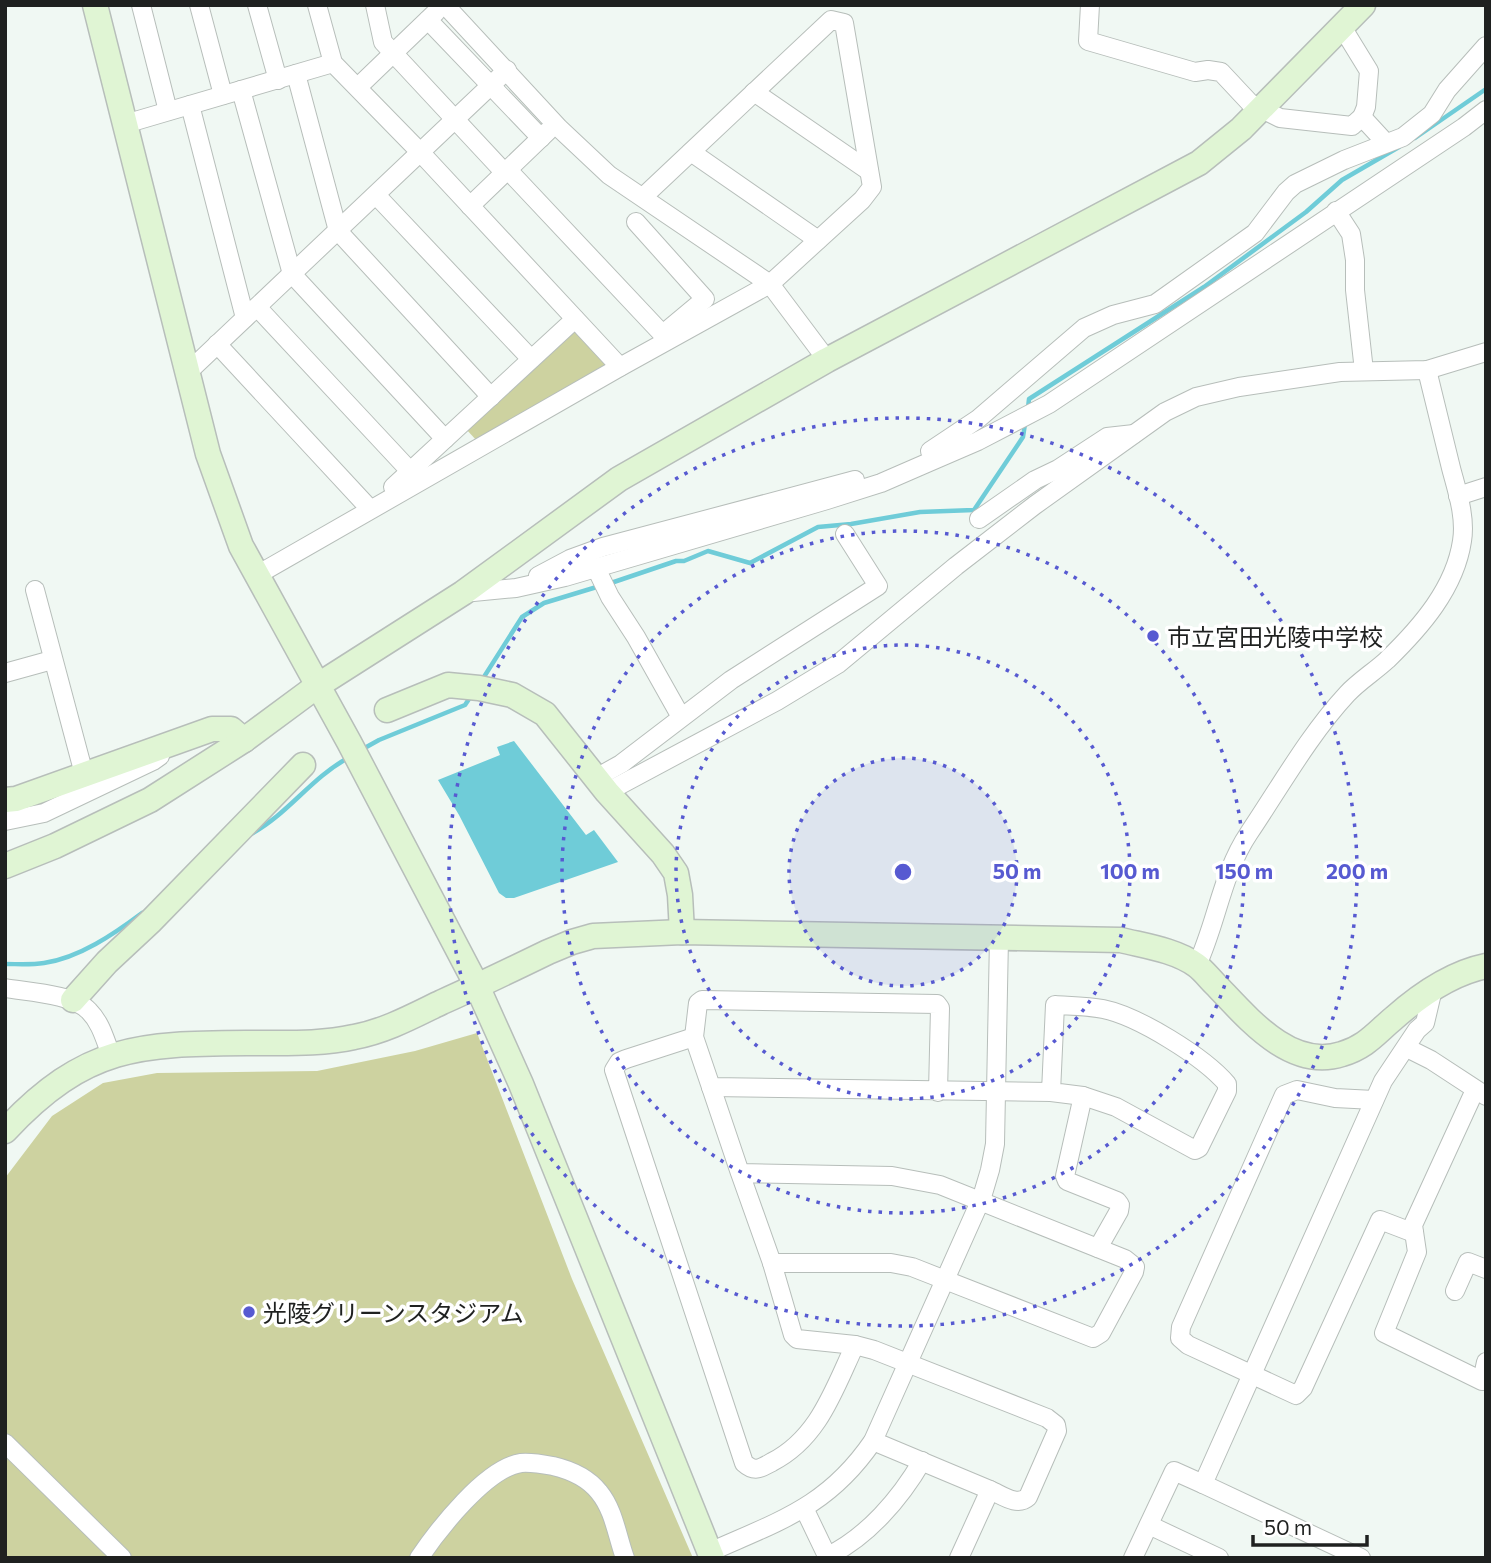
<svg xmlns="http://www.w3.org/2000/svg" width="1491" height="1563" font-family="Commissioner,'Noto Sans JP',sans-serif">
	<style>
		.green { fill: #cdd2a0 }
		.water { fill: #6fccd8 }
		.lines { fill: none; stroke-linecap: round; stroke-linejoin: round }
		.stream { stroke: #6fccd8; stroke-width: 4.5 }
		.street-casing { stroke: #b7beba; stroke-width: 20 }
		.secondary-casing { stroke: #b7beba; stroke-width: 27 }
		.street { stroke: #fff; stroke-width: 18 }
		.secondary { stroke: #e0f5d4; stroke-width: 24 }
		.ring { fill: none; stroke: #575ad1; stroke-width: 3.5; stroke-dasharray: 3.5 7 }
		.poi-dot { fill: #575ad1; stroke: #fff; stroke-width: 2.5 }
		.labels { text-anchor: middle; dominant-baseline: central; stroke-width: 7; stroke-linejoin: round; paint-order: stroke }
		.poi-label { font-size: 24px; fill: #1f2120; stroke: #fff; text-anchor: start }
		.centre { fill: #575ad1; stroke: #fff; stroke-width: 3.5 }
		.ring-label { font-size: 21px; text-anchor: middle; font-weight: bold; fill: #575ad1; stroke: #fff; stroke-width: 7; stroke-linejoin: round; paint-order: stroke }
	</style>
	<rect width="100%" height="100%" fill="#f0f8f3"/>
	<g class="green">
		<polygon points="574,331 606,365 477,441 466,429"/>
		<polygon points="477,1033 572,1279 693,1558 5,1558 5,1178 52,1116 103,1083 157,1073 317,1071 415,1051"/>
	</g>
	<polygon class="water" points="514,741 586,835 594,830 618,862 514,898 506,898 499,893 459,815 438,780 500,755 497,747"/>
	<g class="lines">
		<g class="stream">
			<polyline points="1415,138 1486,89"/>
			<polyline points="1028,408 1029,399 1204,287 1306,212 1342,180 1399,147"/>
			<polyline points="608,584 676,561 684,561 708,551 750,563 818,527 851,524 920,512 974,510 1023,437 1025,424"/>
			<polyline points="482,680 522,617 544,603 600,586"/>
			<polyline points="361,750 379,740 465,705 471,696"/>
			<path d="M251,834c37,-20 60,-56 97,-76"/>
			<path d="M5,964c13,0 26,1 39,-1 35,-5 70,-29 98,-50"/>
		</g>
		<defs>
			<g id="street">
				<polyline points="141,5 168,111"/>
				<polyline points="199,5 223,95"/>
				<polyline points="257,5 278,80"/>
				<polyline points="317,5 333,63 421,153 620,367"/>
				<polyline points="375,5 383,42 505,173"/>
				<polyline points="445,5 559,128 609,175 770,284 827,360"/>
				<polyline points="1090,5 1088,41 1195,72 1208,70 1221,72 1250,103 1280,118 1352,126 1362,117 1386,143"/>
				<polyline points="428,20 541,138"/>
				<polyline points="1342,27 1369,71 1366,107 1362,117"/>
				<polyline points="296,74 338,231 491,397"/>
				<polyline points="358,87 436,12"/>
				<polyline points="241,90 292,274 445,439"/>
				<polyline points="754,92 869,171"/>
				<polyline points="190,105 245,318"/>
				<polyline points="125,124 333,63"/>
				<polyline points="691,152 818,240"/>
				<polyline points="508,170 668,340"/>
				<polyline points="376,195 531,359"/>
				<polyline points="470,206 548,131"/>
				<polyline points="1336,211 1351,234 1355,260 1355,290 1364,371"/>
				<polyline points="636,222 705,299 663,334"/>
				<polyline points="257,307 410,471"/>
				<polyline points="217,344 370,509"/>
				<polyline points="187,373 507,70"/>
				<polyline points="930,451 978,419 1084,328 1113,315 1155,304 1255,233 1286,192 1295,184 1344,160 1403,137 1432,114 1447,90 1486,46"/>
				<polyline points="393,487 575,319"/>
				<polyline points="1458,496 1486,487"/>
				<polyline points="979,519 1035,480 1058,469 1107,437 1134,434"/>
				<polyline points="596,568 610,597 636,637 681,717"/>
				<polyline points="257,575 620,367 770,284 862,200 872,187 844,23 831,20 643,197"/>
				<polyline points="538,576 570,559 603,547 855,480"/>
				<polyline points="35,590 84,774"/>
				<polyline points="463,593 516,588 565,577 827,500 881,483 927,463 978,441 1049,404 1464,127 1486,110"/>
				<polyline points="5,673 52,660"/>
				<polyline points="596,778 621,764 731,680 878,586 845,534"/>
				<polyline points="607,792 777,701 838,664 956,566 1035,505 1165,412 1196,397 1239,387 1340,372 1427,370 1486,352"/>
				<polyline points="5,821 44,813 153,761 160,756"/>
				<path d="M1197,965c20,-43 25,-92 52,-132 31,-46 60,-98 98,-139 12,-13 27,-22 40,-34 34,-33 68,-72 75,-119 4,-24 -5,-50 -11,-73 -8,-33 -16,-66 -24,-98"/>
				<path d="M5,988c23,4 68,6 84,23 12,12 16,29 22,44"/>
				<path d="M694,1037l-68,22 -7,3 -5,8 130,393c11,10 17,5 28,-1 47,-24 62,-73 83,-117"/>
				<polyline points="1407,1048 1431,1060 1486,1096"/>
				<polyline points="711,1087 740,1173 892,1176 940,1185 1125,1259 1135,1267 1134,1272 1101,1333 1093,1338 912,1267 891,1263 772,1263 740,1173"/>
				<polyline points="1475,1090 1413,1225 1417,1252 1384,1333 1482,1381 1486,1362"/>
				<path d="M938,1092l2,-84 -3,-4 -235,-4 -4,3 -4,34 17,50 340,5 32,4 33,11 79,43 4,-2 28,-57v-7c-23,-27 -89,-68 -124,-75 -15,-3 -32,-3 -48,-4l-4,87"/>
				<polyline points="1083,1096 1065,1176 1067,1181 1117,1201 1120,1205 1119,1211 1098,1248"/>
				<polyline points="1374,1100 1335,1098 1297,1090 1284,1095 1181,1327 1180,1338 1188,1345 1296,1395 1303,1388 1380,1220 1414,1233"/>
				<path d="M772,1263l21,72 4,4 58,6 19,5 173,68 9,7 1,6 -29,66c-11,10 -26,-2 -38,-7"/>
				<polyline points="1455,1291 1468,1262 1486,1269"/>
				<polyline points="873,1441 990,1490 959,1558"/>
				<polyline points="5,1443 122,1558"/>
				<polyline points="804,1508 828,1558"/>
				<polyline points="1149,1525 1219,1558"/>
				<path d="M710,1552c69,-31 118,-45 163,-111l109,-244 8,-27 5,-26 4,-206"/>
				<path d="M828,1556c39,-19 72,-57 94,-95"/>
				<path d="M419,1558c19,-28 67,-90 102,-95 10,-1 21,1 32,3 17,4 35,12 46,26 15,18 18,44 26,66"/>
				<polyline points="1133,1558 1174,1471 1203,1484"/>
				<polyline points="1361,1558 1203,1484 1383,1081 1417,1030 1425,1023 1433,989"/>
			</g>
			<g id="secondary">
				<polyline points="95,5 208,454 241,546 349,742 477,986 521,1084 712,1558"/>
				<polyline points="387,710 448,685 479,688 512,695 545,714 607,792 663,854 676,873 680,895 682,932"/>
				<polyline points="5,800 16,799 212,729 231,729 244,740"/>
				<polyline points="5,866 55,846 150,800 244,740 317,686 463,593 619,479 827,360 1199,163 1241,129 1363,5"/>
				<polyline points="73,1000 107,962 151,921 303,765"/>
				<path d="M5,1131c84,-90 139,-87 254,-88 32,0 64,1 95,-6 32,-6 59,-21 88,-35 36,-16 71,-33 106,-50l24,-10 21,-6 89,-4 439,8c24,6 54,10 75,25 7,5 13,13 19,19 32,33 75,87 127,70 24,-7 34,-21 52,-36 26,-23 58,-45 92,-52"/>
			</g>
		</defs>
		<use href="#street" class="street-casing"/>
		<use href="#secondary" class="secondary-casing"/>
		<use href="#street" class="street"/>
		<use href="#secondary" class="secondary"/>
	</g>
	<circle cx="903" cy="872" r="114" fill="#575ad1" fill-opacity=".12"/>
	<g class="ring">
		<circle cx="903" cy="872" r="114"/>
		<circle cx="903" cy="872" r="227"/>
		<circle cx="903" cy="872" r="341"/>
		<circle cx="903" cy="872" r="454"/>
	</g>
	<g class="poi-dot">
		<circle cx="1153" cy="636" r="7"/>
		<circle cx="249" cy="1312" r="7"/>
	</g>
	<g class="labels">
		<g class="poi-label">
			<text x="1167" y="636">市立宮田光陵中学校</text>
			<text x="263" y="1312">光陵グリーンスタジアム</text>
		</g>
	</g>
	<circle cx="903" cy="872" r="10" class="centre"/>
	<g class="ring-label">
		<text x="1017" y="879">50 m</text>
		<text x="1130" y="879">100 m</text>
		<text x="1244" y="879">150 m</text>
		<text x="1357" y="879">200 m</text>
	</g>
	<rect width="1491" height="1563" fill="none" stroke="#1f2120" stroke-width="14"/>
	<path d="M1253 1535v10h114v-10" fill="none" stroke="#1f2120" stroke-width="3.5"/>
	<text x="1264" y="1535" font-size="21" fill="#1f2120" stroke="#ffffff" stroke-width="5" paint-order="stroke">50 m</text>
</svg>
